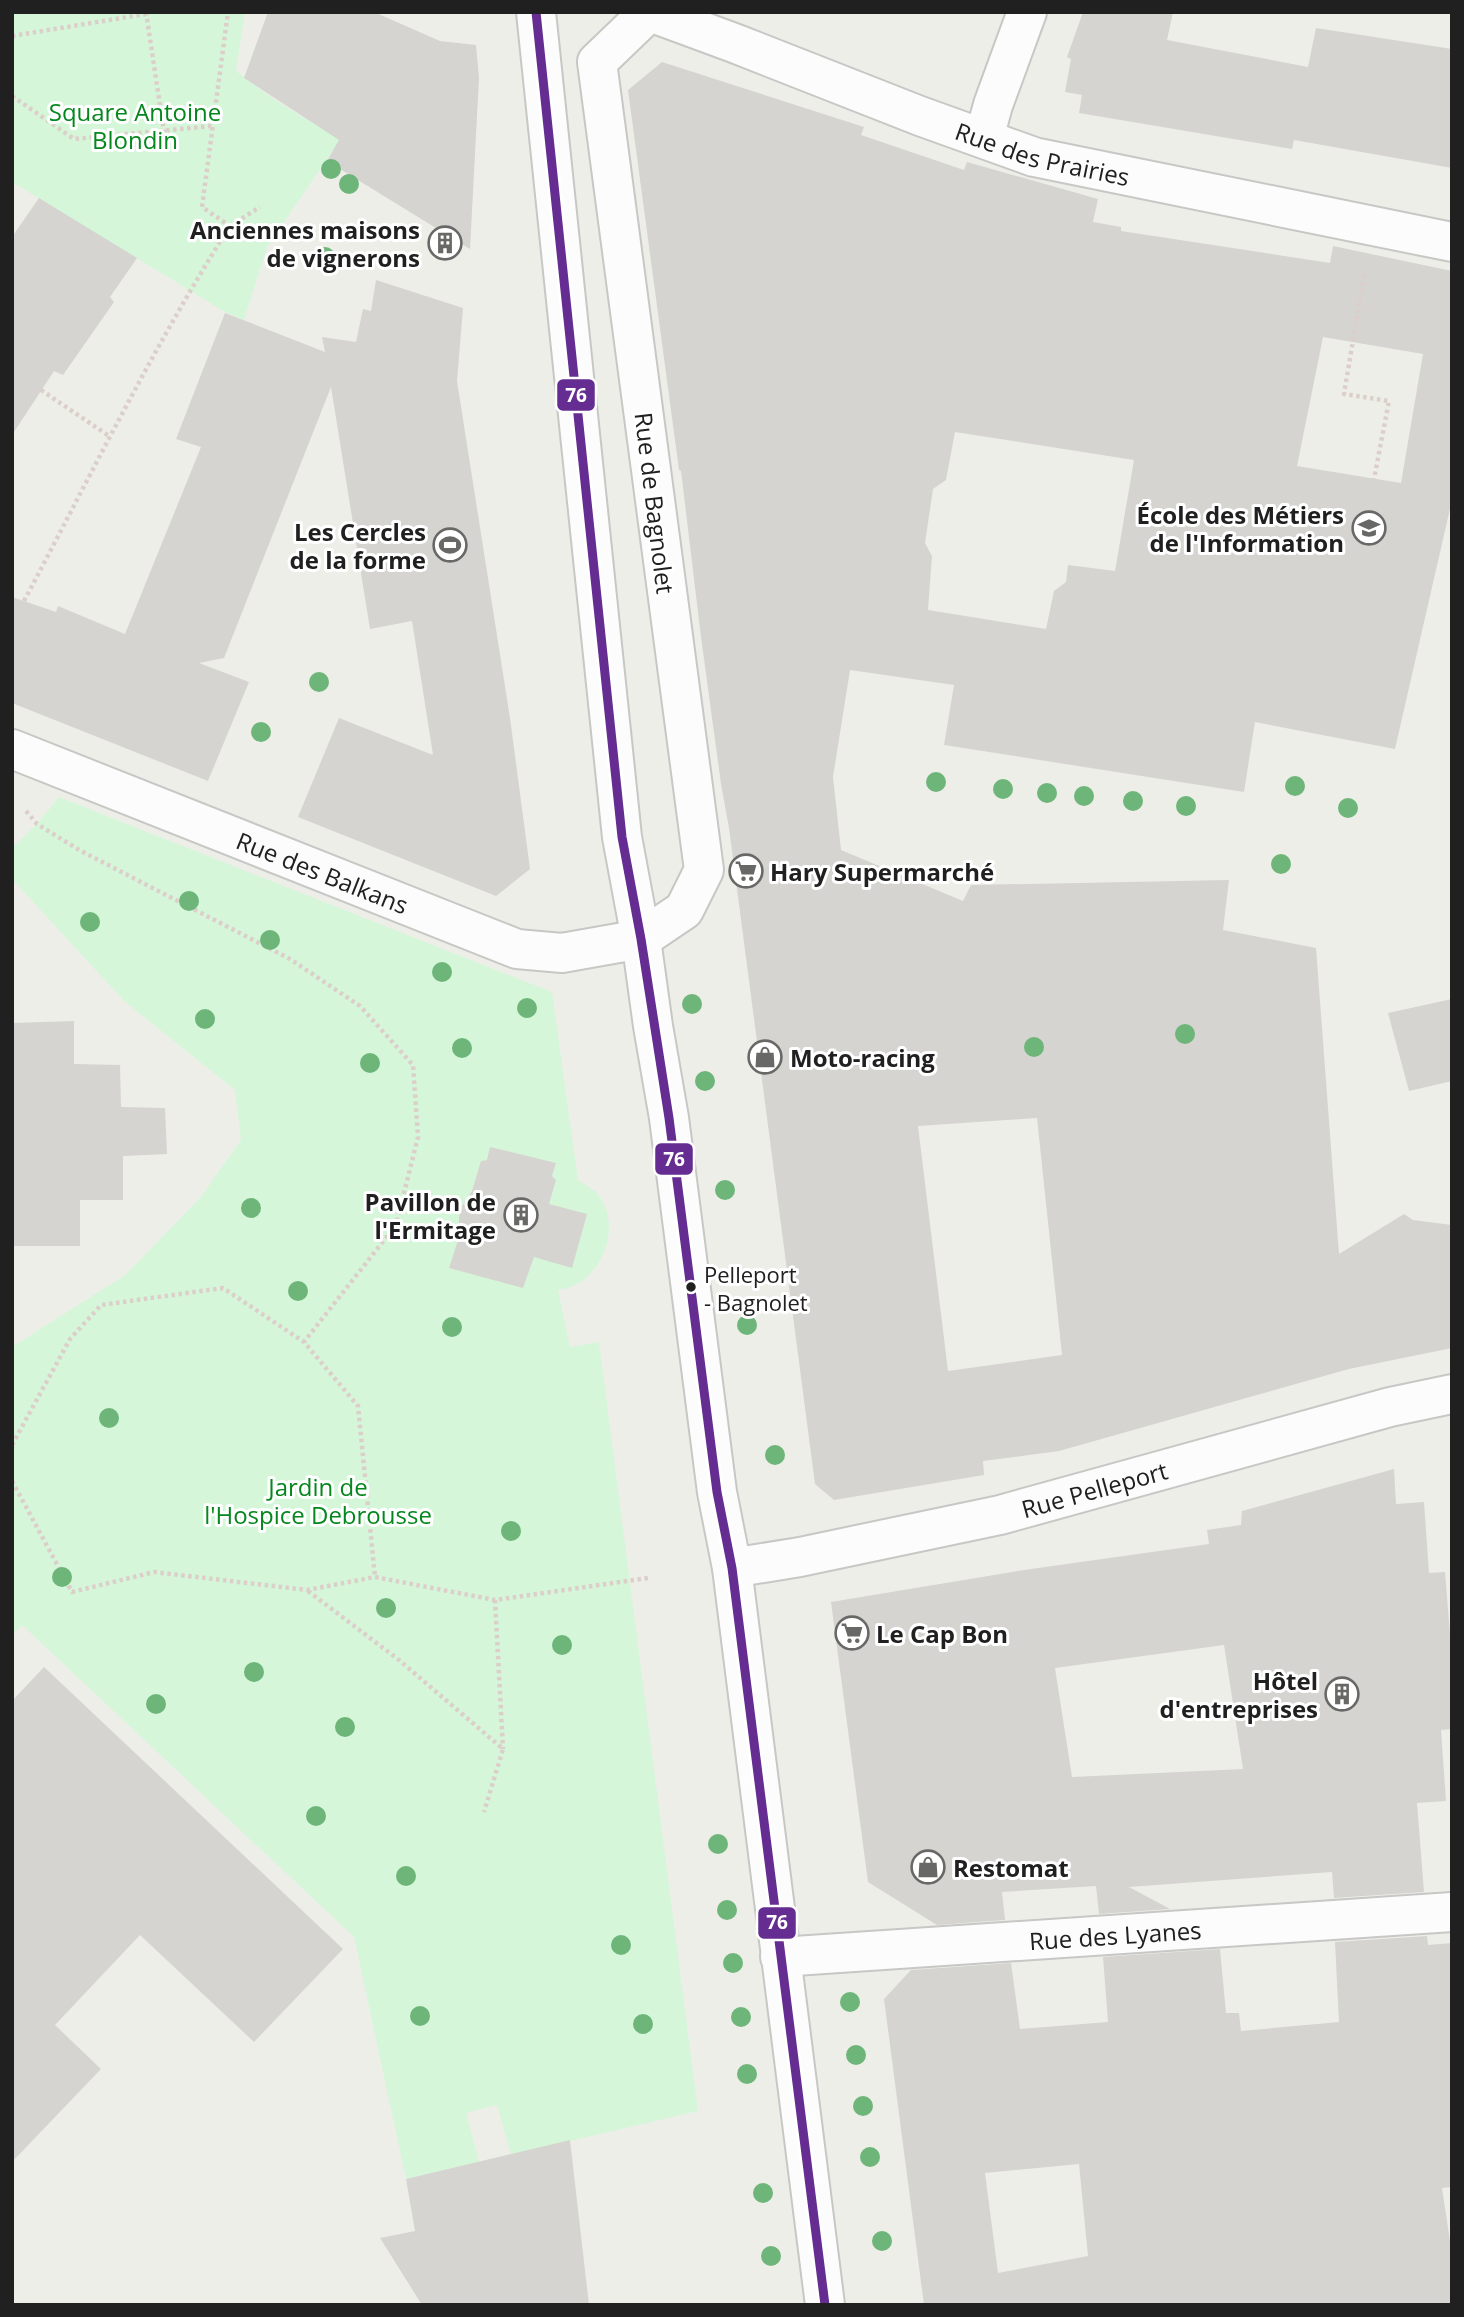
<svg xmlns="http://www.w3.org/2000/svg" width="1464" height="2317" font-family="'Open Sans',sans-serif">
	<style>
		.park { fill: #d6f6da }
		.building { fill: #d5d4d0; fill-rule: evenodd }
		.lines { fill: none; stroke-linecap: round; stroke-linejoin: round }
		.minor-casing { stroke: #c7c7c5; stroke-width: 42 }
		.tertiary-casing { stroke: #c7c7c5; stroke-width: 42 }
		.path { stroke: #dccfca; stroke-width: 4.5; stroke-dasharray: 3.5 3.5; stroke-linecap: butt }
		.minor { stroke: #fcfcfc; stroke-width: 38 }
		.tertiary { stroke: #fcfcfc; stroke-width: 38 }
		.bus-1-casing { stroke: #fff; stroke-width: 14 }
		.bus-1 { stroke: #652d91; stroke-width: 9 }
		.tree { fill: #6eb579 }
		.bus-dot { fill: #202020; stroke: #fff; stroke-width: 2.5 }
		.labels { text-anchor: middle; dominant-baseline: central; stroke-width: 6; stroke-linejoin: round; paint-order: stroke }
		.bus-label { font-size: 22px; fill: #202020; stroke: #fff; text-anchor: start }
		.park-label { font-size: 24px; fill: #06871e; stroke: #fff }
		.street-label { font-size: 24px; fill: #202020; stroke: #fff }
		.poi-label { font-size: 24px; font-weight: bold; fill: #202020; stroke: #fff; text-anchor: end }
		.line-badge { stroke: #fff; stroke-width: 2.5 }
		.badge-label { font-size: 19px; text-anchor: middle; font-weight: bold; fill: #fff }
	</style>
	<rect width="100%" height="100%" fill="#eeeee9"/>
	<g class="park">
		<polygon points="12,12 245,12 236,71 272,98 340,140 267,247 244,320 225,312 12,182"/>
		<path d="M59,797l493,195 26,188c8,5 17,10 22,17 19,27 6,69 -21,86 -6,4 -14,5 -21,7l12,57 29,-5 99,769 -187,44 -14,-50 -31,8 13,49 -73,17 -52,-242 -332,-312 -10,10v-288l113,-72 75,-77 41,-58 -6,-50 -111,-89 -112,-122v-31l25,-24z"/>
	</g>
	<g class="building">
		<polygon points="268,12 374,12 440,41 476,45 479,78 470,249 327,161 339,140 244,78"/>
		<polygon points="1083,12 1173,12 1167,40 1308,67 1316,28 1452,49 1452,168 1294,140 1292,149 1079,113 1082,95 1065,92 1071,59 1067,57"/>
		<path d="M662,62l202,65 -3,8 103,35 3,-8 131,37 -5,23 28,5v4l209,32 3,-17 119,25v229l-57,249 -140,-27 -11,70 -300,-47 10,-60 -104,-15 -17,107 8,73 122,51 8,-16 258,-5 -6,50 93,18 23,306 65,-40 9,6 39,5v123l-103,21 -290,82 -76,10 1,14 -150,25 -19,-16 -86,-656 -8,-44 -20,-147 -20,-166 -2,-1 -51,-380zM1323,337l100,17 -22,129 -104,-17zM955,432l179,28 -19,111 -47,-6 -2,17 -12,9 -8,38 -118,-19 4,-54 -7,-13 8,-54 13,-9zM1037,1118l25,237 -114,16 -30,-245z"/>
		<polygon points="39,198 137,258 110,297 114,302 63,375 54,371 12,435 12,237"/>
		<polygon points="376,280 463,308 457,381 510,718 530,869 496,896 298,817 339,718 433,755 412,621 370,629 331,387 224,658 199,663 249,682 208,781 12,703 12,597 56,612 58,606 125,634 201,447 176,439 225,313 325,352 322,337 356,342 363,309 371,311"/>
		<polygon points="1452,999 1452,1081 1409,1091 1388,1013"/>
		<polygon points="74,1021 74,1064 120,1065 121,1107 165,1108 167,1154 123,1156 123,1200 80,1200 80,1246 12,1246 12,1023"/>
		<polygon points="490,1147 556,1163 552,1176 556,1180 549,1204 587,1214 572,1268 534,1257 523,1288 449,1268 459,1237 459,1217 462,1206 472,1191 481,1161 487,1160"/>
		<path d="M1394,1469l2,35 28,-2 5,71 16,-1 7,87v70l-11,1 5,71 -29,2 7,89 -90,6 -2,-26 -203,15 41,22 -71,5 -3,-28 -94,6 3,28 -68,5 -69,-43 -37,-280 193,-32 185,-26 -2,-14 34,-5 1,-14zM1224,1645l19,124 -171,8 -17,-109z"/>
		<polygon points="44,1667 343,1949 254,2042 140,1935 55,2025 101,2069 12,2162 12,1701"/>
		<path d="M1427,1936l1,9 24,-2v244l-10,1 10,66v51h-528l-40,-306 27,-29 100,-7 9,66 88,-7 -5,-65 117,-8 6,64h13l2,18 98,-9 -4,-80zM1079,2164l9,92 -90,17 -13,-100z"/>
		<polygon points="570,2140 589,2305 422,2305 380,2238 415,2231 406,2179"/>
	</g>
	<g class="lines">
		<defs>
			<g id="minor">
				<path id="s1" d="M650,12l84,31 186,73 114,41 418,85"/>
				<polyline points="984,138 993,105 1027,12"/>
				<path id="s2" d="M12,749l505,200 45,4 79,-14 43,-29 20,-40 -107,-808 52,-50"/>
				<path id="s3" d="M732,1568l68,-11 200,-42 390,-108 62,-13"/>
				<path id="s4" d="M780,1957l672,-45"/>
			</g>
			<polyline id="tertiary" points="536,12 622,837 641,939 653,1026 669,1118 717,1492 732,1568 825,2305"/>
		</defs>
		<use href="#minor" class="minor-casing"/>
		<use href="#tertiary" class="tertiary-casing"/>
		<g class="path">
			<polyline points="146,12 164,132"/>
			<polyline points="12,36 146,14"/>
			<polyline points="12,96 74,139 212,126"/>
			<polyline points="230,226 260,207"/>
			<polyline points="1364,275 1344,394 1389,401 1374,479"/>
			<polyline points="41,390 109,436"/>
			<path d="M24,601c67,-126 129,-254 206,-375l-28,-19 26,-195"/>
			<polyline points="26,811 37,824 81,851 290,959 360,1006 413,1065 418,1137 396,1225 304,1342"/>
			<polyline points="12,1445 70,1339 101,1305 223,1288 304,1342 358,1406 375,1577"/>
			<polyline points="12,1481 72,1592 154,1572 307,1590 375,1577 495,1600 648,1578"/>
			<polyline points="308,1591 399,1660 503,1749 484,1812"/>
			<polyline points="495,1600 503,1749"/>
		</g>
		<use href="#minor" class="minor"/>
		<use href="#tertiary" class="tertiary"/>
		<defs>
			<polyline id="bus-1" points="536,12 622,837 641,939 669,1118 717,1492 732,1568 825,2305"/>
		</defs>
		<use href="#bus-1" class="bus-1-casing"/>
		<use href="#bus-1" class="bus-1"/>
	</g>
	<g class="tree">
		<circle cx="331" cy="169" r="10"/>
		<circle cx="349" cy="184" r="10"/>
		<circle cx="325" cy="257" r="10"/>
		<circle cx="319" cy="682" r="10"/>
		<circle cx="261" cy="732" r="10"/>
		<circle cx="936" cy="782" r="10"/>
		<circle cx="1295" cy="786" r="10"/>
		<circle cx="1003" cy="789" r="10"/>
		<circle cx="1047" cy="793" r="10"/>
		<circle cx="1084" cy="796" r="10"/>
		<circle cx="1133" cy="801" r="10"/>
		<circle cx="1186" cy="806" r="10"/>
		<circle cx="1348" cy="808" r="10"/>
		<circle cx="1281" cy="864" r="10"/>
		<circle cx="189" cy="901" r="10"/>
		<circle cx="90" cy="922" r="10"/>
		<circle cx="270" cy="940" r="10"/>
		<circle cx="442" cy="972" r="10"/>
		<circle cx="692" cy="1004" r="10"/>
		<circle cx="527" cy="1008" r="10"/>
		<circle cx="205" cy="1019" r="10"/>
		<circle cx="1185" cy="1034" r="10"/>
		<circle cx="1034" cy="1047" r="10"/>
		<circle cx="462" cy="1048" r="10"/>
		<circle cx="370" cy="1063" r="10"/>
		<circle cx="705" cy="1081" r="10"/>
		<circle cx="725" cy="1190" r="10"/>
		<circle cx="251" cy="1208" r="10"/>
		<circle cx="298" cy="1291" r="10"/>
		<circle cx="747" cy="1325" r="10"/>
		<circle cx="452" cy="1327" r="10"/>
		<circle cx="109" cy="1418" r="10"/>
		<circle cx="775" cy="1455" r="10"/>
		<circle cx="511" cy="1531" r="10"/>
		<circle cx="62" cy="1577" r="10"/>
		<circle cx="386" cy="1608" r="10"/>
		<circle cx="562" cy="1645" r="10"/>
		<circle cx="254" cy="1672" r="10"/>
		<circle cx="156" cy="1704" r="10"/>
		<circle cx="345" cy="1727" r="10"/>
		<circle cx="316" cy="1816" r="10"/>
		<circle cx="718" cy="1844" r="10"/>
		<circle cx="406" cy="1876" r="10"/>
		<circle cx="727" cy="1910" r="10"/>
		<circle cx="621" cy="1945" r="10"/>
		<circle cx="733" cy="1963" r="10"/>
		<circle cx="850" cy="2002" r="10"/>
		<circle cx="420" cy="2016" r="10"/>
		<circle cx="741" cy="2017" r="10"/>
		<circle cx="643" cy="2024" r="10"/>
		<circle cx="856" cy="2055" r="10"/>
		<circle cx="747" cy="2074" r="10"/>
		<circle cx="863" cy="2106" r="10"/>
		<circle cx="870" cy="2157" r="10"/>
		<circle cx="763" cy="2193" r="10"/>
		<circle cx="882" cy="2241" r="10"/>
		<circle cx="771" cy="2256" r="10"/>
	</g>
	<defs>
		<symbol id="building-ring" viewBox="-11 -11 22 22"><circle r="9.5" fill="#fff" stroke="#686866" stroke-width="1.5"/><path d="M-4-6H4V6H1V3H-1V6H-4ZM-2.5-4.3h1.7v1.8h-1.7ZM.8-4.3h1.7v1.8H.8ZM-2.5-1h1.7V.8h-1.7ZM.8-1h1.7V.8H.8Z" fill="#686866"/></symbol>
		<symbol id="university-ring" viewBox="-11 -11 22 22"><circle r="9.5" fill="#fff" stroke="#686866" stroke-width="1.5"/><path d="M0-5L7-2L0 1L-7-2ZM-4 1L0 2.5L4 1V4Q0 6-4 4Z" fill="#686866"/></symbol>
		<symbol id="stadium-ring" viewBox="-11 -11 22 22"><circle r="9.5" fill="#fff" stroke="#686866" stroke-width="1.5"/><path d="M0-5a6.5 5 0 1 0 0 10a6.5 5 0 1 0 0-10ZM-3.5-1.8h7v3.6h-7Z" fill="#686866"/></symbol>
		<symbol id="supermarket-ring" viewBox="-11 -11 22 22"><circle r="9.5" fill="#fff" stroke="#686866" stroke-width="1.5"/><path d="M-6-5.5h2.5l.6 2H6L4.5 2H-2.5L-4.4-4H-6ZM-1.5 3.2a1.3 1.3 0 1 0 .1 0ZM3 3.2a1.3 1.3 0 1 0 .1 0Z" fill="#686866"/></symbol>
		<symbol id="shop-ring" viewBox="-11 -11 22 22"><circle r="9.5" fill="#fff" stroke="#686866" stroke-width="1.5"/><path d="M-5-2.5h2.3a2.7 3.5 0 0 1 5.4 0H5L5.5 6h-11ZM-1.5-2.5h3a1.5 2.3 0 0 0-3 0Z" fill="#686866"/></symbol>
	</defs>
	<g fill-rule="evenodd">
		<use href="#building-ring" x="426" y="224" width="38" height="38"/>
		<use href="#university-ring" x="1350" y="509" width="38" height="38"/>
		<use href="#stadium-ring" x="431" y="526" width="38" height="38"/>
		<use href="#supermarket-ring" x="727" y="852" width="38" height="38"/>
		<use href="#shop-ring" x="746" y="1038" width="38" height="38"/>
		<use href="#building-ring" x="502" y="1196" width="38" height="38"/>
		<use href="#supermarket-ring" x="833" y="1614" width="38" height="38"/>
		<use href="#building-ring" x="1323" y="1675" width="38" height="38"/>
		<use href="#shop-ring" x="909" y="1848" width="38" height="38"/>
	</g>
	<circle class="bus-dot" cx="691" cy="1287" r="6"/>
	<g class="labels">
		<g class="bus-label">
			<text x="704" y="1274">Pelleport<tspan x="704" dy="28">- Bagnolet</tspan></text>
		</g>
		<g class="park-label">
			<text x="135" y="111">Square Antoine<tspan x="135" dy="28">Blondin</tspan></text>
			<text x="318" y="1486">Jardin de<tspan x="318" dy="28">l'Hospice Debrousse</tspan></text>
		</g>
		<g class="street-label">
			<text stroke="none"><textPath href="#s1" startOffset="418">Rue des Prairies</textPath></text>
			<text transform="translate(655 503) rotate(83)">Rue de Bagnolet</text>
			<text stroke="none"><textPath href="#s2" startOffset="334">Rue des Balkans</textPath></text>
			<text stroke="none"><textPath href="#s3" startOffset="371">Rue Pelleport</textPath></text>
			<text stroke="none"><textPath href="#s4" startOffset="336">Rue des Lyanes</textPath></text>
		</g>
		<g class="poi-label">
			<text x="420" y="229">Anciennes maisons<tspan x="420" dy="28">de vignerons</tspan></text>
			<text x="1344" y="514">École des Métiers<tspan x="1344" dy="28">de l'Information</tspan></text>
			<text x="426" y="531">Les Cercles<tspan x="426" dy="28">de la forme</tspan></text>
			<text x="770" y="871" text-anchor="start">Hary Supermarché</text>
			<text x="790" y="1057" text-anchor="start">Moto-racing</text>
			<text x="496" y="1201">Pavillon de<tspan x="496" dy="28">l'Ermitage</tspan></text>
			<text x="876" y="1633" text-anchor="start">Le Cap Bon</text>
			<text x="1318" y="1680">Hôtel<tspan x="1318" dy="28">d'entreprises</tspan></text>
			<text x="953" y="1867" text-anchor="start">Restomat</text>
		</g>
	</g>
	<g class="line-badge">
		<rect x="556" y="378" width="40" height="34" rx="7" fill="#652d91"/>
		<rect x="654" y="1142" width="40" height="34" rx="7" fill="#652d91"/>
		<rect x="757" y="1906" width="40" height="34" rx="7" fill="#652d91"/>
	</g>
	<g class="badge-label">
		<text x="576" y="402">76</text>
		<text x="674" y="1166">76</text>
		<text x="777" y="1929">76</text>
	</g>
	<rect width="1464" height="2317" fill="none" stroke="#202020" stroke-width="28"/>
</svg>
